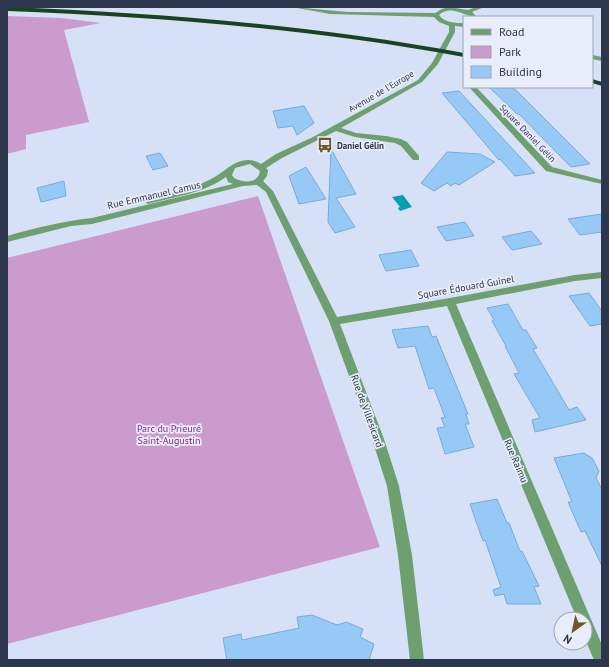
<svg xmlns="http://www.w3.org/2000/svg" width="609" height="667" font-family="'PT Sans',sans-serif">
	<style>
		.green { fill: #ca9bcc }
		.water { fill: #04a0ae }
		.building { fill: #96c9f6; stroke: #79abd6 }
		.lines { fill: none; stroke-linecap: round; stroke-linejoin: round }
		.minor { fill: #6d9f6f; fill-rule: evenodd }
		.highway { fill: #1a441e; fill-rule: evenodd }
		.labels { text-anchor: middle; dominant-baseline: central; stroke-width: 3.5; stroke-linejoin: round; paint-order: stroke }
		.far-street-label { font-size: 9px; fill: #2c364c; stroke: #e8edf9 }
		.far-poi-label { font-size: 9px; font-weight: bold; fill: #2c364c; stroke: #e8edf9; text-anchor: start }
		.street-label { font-size: 10px; fill: #2c364c; stroke: #e8edf9 }
		.park-label { font-size: 10px; fill: #822988; stroke: #e8edf9 }
	</style>
	<rect width="100%" height="100%" fill="#d6e0f7"/>
	<g class="green">
		<polygon points="7,16 61,18 101,23 64,30 89,122 26,135 26,149 7,154"/>
		<polygon points="258,196 380,547 7,644 7,258"/>
	</g>
	<polygon class="water" points="403,195 412,207 400,211 398,208 400,207 392,197"/>
	<g class="building">
		<polygon points="489,87 511,87 517,91 590,164 571,167 519,114 517,114"/>
		<polygon points="459,91 520,157 535,173 515,176 500,159 499,160 442,93"/>
		<polygon points="304,106 314,123 297,135 293,126 278,128 273,111"/>
		<polygon points="331,149 356,194 336,198 355,227 335,233 328,222"/>
		<polygon points="447,152 480,154 495,162 459,185 455,183 451,186 447,183 434,191 421,183"/>
		<polygon points="160,153 168,166 153,170 146,156"/>
		<polygon points="306,167 326,199 299,204 289,176"/>
		<polygon points="64,181 66,196 41,202 37,188"/>
		<polygon points="602,214 602,232 580,235 568,219"/>
		<polygon points="465,222 474,236 446,241 437,227"/>
		<polygon points="531,231 542,244 512,250 502,237"/>
		<polygon points="411,250 419,266 386,271 379,255"/>
		<polygon points="589,293 602,311 602,324 590,326 569,296"/>
		<polygon points="508,304 523,330 526,330 537,348 533,349 569,410 577,407 586,420 535,432 532,420 540,418 514,374 519,373 505,346 506,346 492,321 494,320 487,308"/>
		<polygon points="428,326 432,337 436,336 468,414 466,414 469,424 465,424 474,447 445,454 437,428 445,427 441,418 445,417 434,388 429,389 415,346 398,348 392,330"/>
		<polygon points="584,453 592,458 599,471 596,478 602,489 602,566 585,531 581,532 568,502 572,502 554,458"/>
		<polygon points="497,499 507,523 509,523 520,551 522,551 539,586 534,587 541,604 507,604 504,594 495,596 493,590 501,587 485,540 483,541 470,504"/>
		<polygon points="312,615 337,625 346,622 363,629 360,637 374,644 369,660 227,660 223,638 241,634 242,640 299,628 297,617"/>
	</g>
	<g class="lines">
		<g class="minor">
			<path d="M292,7l56,5 87,1 7,-4 7,-2 19,3 8,-3h8l-12,5 5,5c-13,0 -25,-13 -38,-2 6,8 16,8 25,8v4l-9,-1v6l-17,32 -16,18 -81,46 15,5 30,3 15,3 6,3 12,14v4h-6l-12,-14 -6,-3 -40,-6 -19,-6 -54,27 -16,10 2,2 -1,6 -4,5 10,10 64,126 113,-19 125,-23 27,-3v6l-27,3 -119,23 146,341v15h-8l-9,-21v-20h-8l-130,-313 -107,18 44,115 15,47 13,69 12,105h-14l-12,-105 -11,-69 -15,-47 -43,-118 -63,-129 -9,-7 -14,1 -151,38 -21,2 -64,16v-6c28,-8 56,-15 85,-18l141,-34 -5,-2 -2,-5c-22,16 -52,20 -78,27l-4,-3 1,-2c21,-5 43,-8 62,-18 13,-5 21,-16 34,-20 7,-2 14,-1 20,3l15,-10 35,-16 107,-58 14,-17 17,-31v-6l-10,-4 -5,-5 -104,-3zM250,164l10,7c-2,13 -16,12 -26,7l-2,-3 3,-7z"/>
			<polygon points="592,55 602,57 602,61 592,59"/>
			<polygon points="469,87 476,87 552,167 602,180 602,184 546,171"/>
		</g>
		<g class="highway">
			<path d="M7,7c154,6 305,18 457,46v4c-152,-28 -303,-40 -457,-46z"/>
			<polygon points="592,79 602,82 602,86 592,83"/>
		</g>
	</g>
	<defs>
		<symbol id="bus-bare" viewBox="-9 -9 18 18"><path d="M-5-6H5V4H4V6H2V4H-2V6H-4V4H-5ZM-3.5-4V0h7V-4ZM-3.5 1.2v1.5H-2V1.2ZM2 1.2v1.5H3.5V1.2Z" fill="#6e5828" stroke="#e8edf9" stroke-width="2.5" paint-order="stroke"/></symbol>
	</defs>
	<g fill-rule="evenodd">
		<use href="#bus-bare" x="314" y="134" width="22" height="22"/>
	</g>
	<g class="labels">
		<g class="far-street-label">
			<text transform="translate(381 91) rotate(-30)">Avenue de l'Europe</text>
			<text transform="translate(528 133) rotate(46)">Square Daniel Gélin</text>
		</g>
		<g class="far-poi-label">
			<text x="337" y="145">Daniel Gélin</text>
		</g>
		<g class="street-label">
			<text transform="translate(154 195) rotate(-13)">Rue Emmanuel Camus</text>
			<text transform="translate(466 287) rotate(-10)">Square Édouard Guinel</text>
			<text transform="translate(367 411) rotate(70)">Rue de Villesicard</text>
			<text transform="translate(516 461) rotate(67)">Rue Raimu</text>
		</g>
		<g class="park-label">
			<text x="169" y="428">Parc du Prieuré<tspan x="169" dy="12">Saint-Augustin</tspan></text>
		</g>
	</g>
	<rect width="609" height="667" fill="none" stroke="#2c364c" stroke-width="16"/>
	<rect x="463" y="16" width="130" height="72" fill="#e8edf9" stroke="#9da4b4"/>
	<rect x="471" y="29" width="20" height="6" fill="#6d9f6f" stroke="#9da4b4"/>
	<text x="499" y="36" font-size="12" fill="#2c364c">Road</text>
	<rect x="471" y="46" width="20" height="12" fill="#ca9bcc" stroke="#9da4b4"/>
	<text x="499" y="56" font-size="12" fill="#2c364c">Park</text>
	<rect x="471" y="66" width="20" height="12" fill="#96c9f6" stroke="#9da4b4"/>
	<text x="499" y="76" font-size="12" fill="#2c364c">Building</text>
	<g transform="translate(573 631) rotate(213)"><circle r="19" fill="#e8edf9" stroke="#9da4b4"/>
	<path d="M0-3L7 15L0 10L-7 15Z" fill="#6e5828"/>
	<text y="-6" font-size="11" font-weight="bold" text-anchor="middle" fill="#2c364c">N</text>
	</g>
</svg>
